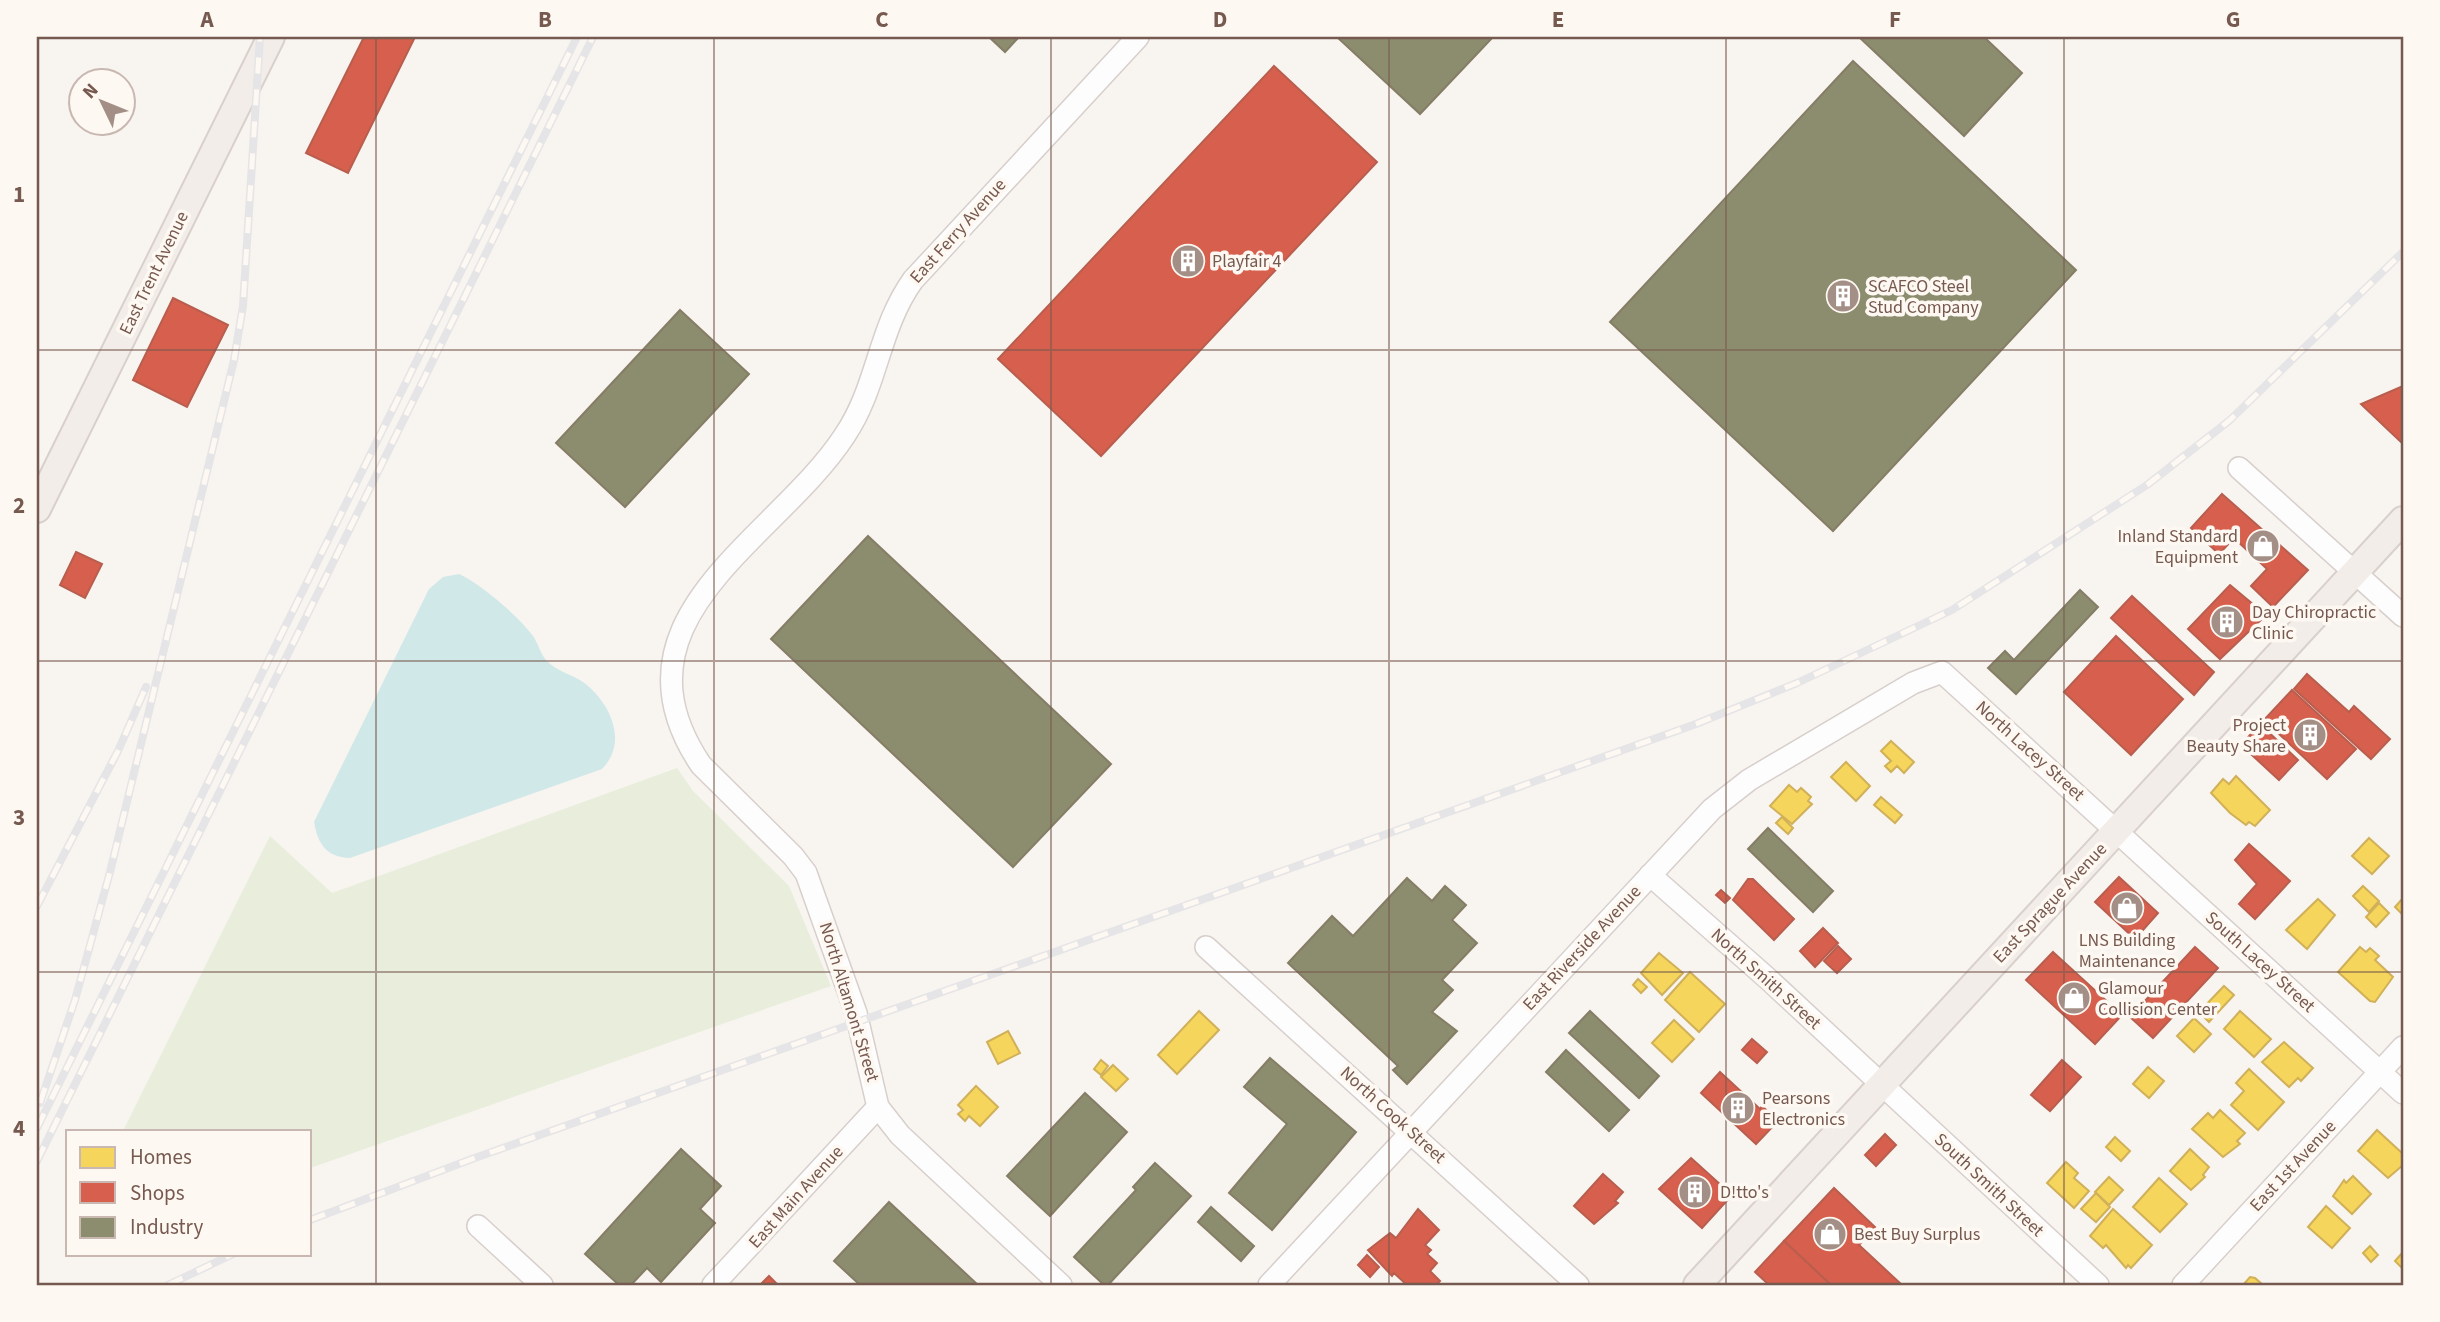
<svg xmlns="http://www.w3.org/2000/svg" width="2440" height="1322" font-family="'Source Sans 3',sans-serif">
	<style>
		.green { fill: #e8eedb }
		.water { fill: #d1e8e8 }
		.homes { fill: #f6d55c; stroke: #d0b058; stroke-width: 2 }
		.shops { fill: #d6604d; stroke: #b95e4e; stroke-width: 2 }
		.industry { fill: #8c8c6e; stroke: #857d65; stroke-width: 2 }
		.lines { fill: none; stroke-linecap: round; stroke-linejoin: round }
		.minor-casing { stroke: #d7cfcc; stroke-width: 24 }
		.major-casing { stroke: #d9d0cc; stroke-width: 30 }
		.minor { stroke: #fefdfd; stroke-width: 21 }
		.major { stroke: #f2ede8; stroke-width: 26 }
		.rail-casing { stroke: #e5e4e6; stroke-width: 8 }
		.rail { stroke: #fef8f2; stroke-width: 5; stroke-dasharray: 16; stroke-linecap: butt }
		.grid { fill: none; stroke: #76594f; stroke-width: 2; stroke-opacity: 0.55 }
		.labels { text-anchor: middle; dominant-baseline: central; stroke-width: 7; stroke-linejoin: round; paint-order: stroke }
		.street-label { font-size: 18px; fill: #76594f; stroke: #fef8f2 }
		.poi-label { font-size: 18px; fill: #76594f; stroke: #fef8f2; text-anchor: start }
		.neatline { fill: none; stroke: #76594f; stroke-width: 2.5 }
		.grid-label { font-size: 23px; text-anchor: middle; font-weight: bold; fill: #76594f }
	</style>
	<rect width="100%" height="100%" fill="#f8f4f0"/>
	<polygon class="green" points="677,768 693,791 789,886 831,986 310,1168 310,1131 123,1131 270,836 332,893"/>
	<path class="water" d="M459,574c22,10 59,42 74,62 5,7 7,17 13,24 10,11 25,14 37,22 27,20 46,60 19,87l-252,89c-24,-1 -32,-14 -36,-36l115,-233 14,-12z"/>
	<g class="homes">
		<polygon points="1891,741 1914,762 1904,773 1897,766 1891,772 1885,766 1891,761 1881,751"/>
		<polygon points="1846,762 1870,786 1856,801 1831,777"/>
		<polygon points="2236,776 2270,810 2255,826 2249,822 2246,825 2230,813 2211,793 2223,779 2229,784"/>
		<polygon points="1789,785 1797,792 1801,788 1811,797 1808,801 1812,804 1792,824 1770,806"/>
		<polygon points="1881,797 1902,815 1895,823 1874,805"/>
		<polygon points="1782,817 1793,828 1788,834 1776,823"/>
		<polygon points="2369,838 2389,856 2372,874 2352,856"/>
		<polygon points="2363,886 2379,901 2369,912 2353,896"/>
		<polygon points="2403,898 2403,915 2395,907"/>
		<polygon points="2318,899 2335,915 2307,949 2286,930"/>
		<polygon points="2379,903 2389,913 2376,927 2366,917"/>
		<polygon points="2360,947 2366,952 2370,948 2379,956 2375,960 2393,977 2375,1002 2370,1001 2338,972"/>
		<polygon points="1659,953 1683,973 1662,995 1641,973"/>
		<polygon points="1690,972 1725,1004 1699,1032 1665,1000"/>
		<polygon points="1638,979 1647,987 1641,993 1633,985"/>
		<polygon points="2224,986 2234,995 2209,1022 2199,1012"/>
		<polygon points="1199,1011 1219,1030 1177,1074 1158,1055"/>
		<polygon points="2240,1011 2271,1039 2254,1057 2224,1029"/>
		<polygon points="2194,1018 2211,1034 2194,1052 2177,1036"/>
		<polygon points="1674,1020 1694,1039 1672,1062 1652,1043"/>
		<polygon points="1008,1031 1020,1053 998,1064 987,1042"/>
		<polygon points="2284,1042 2313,1068 2301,1081 2298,1078 2289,1087 2262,1062"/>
		<polygon points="1101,1060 1108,1066 1101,1075 1094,1069"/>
		<polygon points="1113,1065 1128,1079 1116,1091 1101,1077"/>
		<polygon points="2148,1067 2164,1081 2149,1098 2133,1084"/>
		<polygon points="2249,1069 2284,1102 2258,1130 2231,1105 2244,1091 2236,1083"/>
		<polygon points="976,1086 998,1107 980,1126 969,1116 965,1121 958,1114 963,1110 958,1105"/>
		<polygon points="2220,1110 2245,1133 2237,1141 2240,1144 2223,1157 2192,1129 2208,1113 2213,1118"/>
		<polygon points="2377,1130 2403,1154 2403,1165 2388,1178 2358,1151"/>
		<polygon points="2115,1137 2130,1151 2121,1161 2106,1147"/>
		<polygon points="2190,1149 2209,1167 2203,1175 2205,1177 2191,1190 2170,1171"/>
		<polygon points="2066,1162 2078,1173 2074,1178 2089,1191 2074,1208 2047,1183"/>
		<polygon points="2353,1176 2371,1194 2352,1214 2333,1196 2344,1180 2346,1183"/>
		<polygon points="2109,1177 2123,1190 2109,1205 2095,1192"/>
		<polygon points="2159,1178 2187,1204 2160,1232 2133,1207"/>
		<polygon points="2096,1193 2110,1207 2096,1222 2081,1209"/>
		<polygon points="2326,1206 2350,1228 2332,1248 2308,1227"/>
		<polygon points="2113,1209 2152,1245 2131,1268 2128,1265 2126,1268 2106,1245 2103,1248 2090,1236"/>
		<polygon points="2370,1246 2378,1255 2371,1262 2363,1253"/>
		<polygon points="2403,1252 2403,1269 2395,1261"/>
		<polygon points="2250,1277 2255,1278 2263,1285 2243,1285"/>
	</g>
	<g class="shops">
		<polygon points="364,37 415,37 348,173 306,153"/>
		<polygon points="1274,66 1377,162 1101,456 998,359"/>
		<polygon points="173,298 228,325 187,407 133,380"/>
		<polygon points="2403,386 2403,444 2361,404"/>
		<polygon points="2222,494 2308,570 2273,607 2251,586 2267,569 2234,538 2219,554 2191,528"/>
		<polygon points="76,552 102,564 85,598 60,585"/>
		<polygon points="2230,585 2266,615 2220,659 2188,629"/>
		<polygon points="2132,596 2214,672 2194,695 2111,618"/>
		<polygon points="2116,636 2183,699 2131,755 2064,692"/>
		<polygon points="2307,674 2349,712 2354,706 2390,739 2371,759 2294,689"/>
		<polygon points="2292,690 2356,749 2327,779 2264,720"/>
		<polygon points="2260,724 2298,760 2279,780 2241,745"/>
		<polygon points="2249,844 2290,881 2255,919 2239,904 2257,884 2235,860"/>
		<polygon points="2119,877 2158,913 2135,939 2095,902"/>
		<polygon points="1748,879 1753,879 1794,919 1774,940 1733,900"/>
		<polygon points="1721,890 1730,898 1725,903 1716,895"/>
		<polygon points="1823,928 1838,943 1815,967 1800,951"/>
		<polygon points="1838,946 1851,959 1837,973 1824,961"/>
		<polygon points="2195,947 2218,968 2153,1038 2130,1017"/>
		<polygon points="2053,952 2122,1015 2095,1044 2026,980"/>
		<polygon points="1752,1039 1767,1052 1757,1063 1742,1050"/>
		<polygon points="2062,1060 2081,1077 2050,1111 2031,1095"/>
		<polygon points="1720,1072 1760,1109 1762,1106 1778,1121 1756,1144 1701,1093"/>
		<polygon points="1885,1134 1896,1145 1876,1166 1865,1155"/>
		<polygon points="1691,1158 1732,1195 1702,1228 1659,1189"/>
		<polygon points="1603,1174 1623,1192 1615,1201 1618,1203 1594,1224 1574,1206"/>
		<polygon points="1834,1188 1875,1227 1859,1245 1902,1285 1831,1285 1784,1241"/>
		<polygon points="1418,1209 1439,1230 1425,1245 1431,1250 1427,1254 1437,1263 1430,1271 1440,1281 1436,1285 1407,1285 1394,1273 1392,1276 1368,1250 1390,1233 1396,1238"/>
		<polygon points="1784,1241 1831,1285 1769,1285 1755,1272"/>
		<polygon points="1367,1255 1379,1267 1370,1277 1358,1265"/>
		<polygon points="769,1276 778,1285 760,1285"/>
	</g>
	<g class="industry">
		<polygon points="989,37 1019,37 1005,52"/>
		<polygon points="1337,37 1493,37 1420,114"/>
		<polygon points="1859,37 1984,37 2022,73 1964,136"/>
		<polygon points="1853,61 2076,270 1833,531 1610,322"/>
		<polygon points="680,310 749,374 625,507 556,443"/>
		<polygon points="868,536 1111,764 1013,867 771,639"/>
		<polygon points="2080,590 2098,607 2016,694 1988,668 2005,651 2014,660"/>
		<polygon points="1768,828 1833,891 1813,912 1748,849"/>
		<polygon points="1407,878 1432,901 1445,886 1466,905 1452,920 1477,943 1442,980 1453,990 1432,1012 1457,1031 1407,1084 1393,1070 1398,1066 1288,963 1332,916 1353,936"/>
		<polygon points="1590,1011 1659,1076 1639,1098 1569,1033"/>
		<polygon points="1566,1050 1629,1110 1609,1131 1546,1072"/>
		<polygon points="1270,1058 1356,1132 1272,1230 1229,1193 1287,1124 1244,1087"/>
		<polygon points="1085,1093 1127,1132 1050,1216 1007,1176"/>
		<polygon points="681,1149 721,1186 700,1209 715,1223 661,1282 647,1268 631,1285 619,1285 585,1254"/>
		<polygon points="1155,1163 1191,1196 1108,1285 1104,1285 1074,1257 1136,1190 1133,1187"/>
		<polygon points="889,1202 978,1285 860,1285 834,1261"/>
		<polygon points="1211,1207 1254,1246 1241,1261 1198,1222"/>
	</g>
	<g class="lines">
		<defs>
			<g id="minor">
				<polyline points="2239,468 2403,616"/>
				<polyline points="1650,875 1767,978 2098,1285"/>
				<polyline points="1206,947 1578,1285"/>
				<polyline points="478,1226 542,1285"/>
				<polyline points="713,1285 878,1107"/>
				<path d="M1061,1285l-161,-150 -22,-28 -22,-94 -50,-140 -13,-17 -92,-91c-99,-147 76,-225 144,-330 33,-49 33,-106 68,-155l225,-243"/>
				<polyline points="1269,1285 1712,809 1749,780 1913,683 1942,672 2403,1093"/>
				<polyline points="2183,1285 2403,1047"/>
			</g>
			<g id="major">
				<polyline points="37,509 271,37"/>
				<polyline points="1697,1285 2403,520"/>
			</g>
		</defs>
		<use href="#minor" class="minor-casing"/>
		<use href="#major" class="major-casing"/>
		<use href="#minor" class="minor"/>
		<use href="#major" class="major"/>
		<defs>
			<g id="rail">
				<polyline points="37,906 118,751 146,687"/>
				<polyline points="40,1103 75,1000 110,872 234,360 243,306 260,37"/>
				<polyline points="37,1128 577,37"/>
				<polyline points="37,1161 593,37"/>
				<polyline points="310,1220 472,1159 1696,724 1797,683 1952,610 2147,485 2230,420 2403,252"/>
				<polyline points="168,1285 233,1254"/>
			</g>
		</defs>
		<use href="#rail" class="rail-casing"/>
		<use href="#rail" class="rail"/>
	</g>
	<path class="grid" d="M376,37v1248M714,37v1248M1051,37v1248M1389,37v1248M1726,37v1248M2064,37v1248M37,350h2366M37,661h2366M37,972h2366"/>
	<defs>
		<symbol id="building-disc" viewBox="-11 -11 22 22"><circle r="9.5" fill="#a48f87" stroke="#fef8f2"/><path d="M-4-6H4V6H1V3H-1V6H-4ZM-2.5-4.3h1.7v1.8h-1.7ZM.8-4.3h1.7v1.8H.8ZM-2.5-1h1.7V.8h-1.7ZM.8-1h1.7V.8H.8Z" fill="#fff"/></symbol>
		<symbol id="shop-disc" viewBox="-11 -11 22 22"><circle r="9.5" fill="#a48f87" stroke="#fef8f2"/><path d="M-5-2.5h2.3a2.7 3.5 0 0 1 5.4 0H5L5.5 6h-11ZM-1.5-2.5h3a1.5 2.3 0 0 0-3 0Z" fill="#fff"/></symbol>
	</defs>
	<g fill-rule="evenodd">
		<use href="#building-disc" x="1169" y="242" width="38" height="38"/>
		<use href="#building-disc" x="1824" y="277" width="38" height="38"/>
		<use href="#shop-disc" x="2244" y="527" width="38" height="38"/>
		<use href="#building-disc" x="2208" y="603" width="38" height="38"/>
		<use href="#building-disc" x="2291" y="716" width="38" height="38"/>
		<use href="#shop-disc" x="2108" y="889" width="38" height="38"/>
		<use href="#shop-disc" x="2055" y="979" width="38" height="38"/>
		<use href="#building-disc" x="1719" y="1089" width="38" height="38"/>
		<use href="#building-disc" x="1676" y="1173" width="38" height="38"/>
		<use href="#shop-disc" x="1811" y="1215" width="38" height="38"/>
	</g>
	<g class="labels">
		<g class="street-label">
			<text transform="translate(958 231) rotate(-48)">East Ferry Avenue</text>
			<text transform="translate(154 273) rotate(-64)">East Trent Avenue</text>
			<text transform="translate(2030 751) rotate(42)">North Lacey Street</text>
			<text transform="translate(2050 903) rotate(-47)">East Sprague Avenue</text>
			<text transform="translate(1582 948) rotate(-47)">East Riverside Avenue</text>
			<text transform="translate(2260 962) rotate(42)">South Lacey Street</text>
			<text transform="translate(1766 979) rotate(42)">North Smith Street</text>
			<text transform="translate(849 1002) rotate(73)">North Altamont Street</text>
			<text transform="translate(1393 1115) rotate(42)">North Cook Street</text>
			<text transform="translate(2293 1166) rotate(-47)">East 1st Avenue</text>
			<text transform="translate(1989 1185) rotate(43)">South Smith Street</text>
			<text transform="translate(796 1197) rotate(-48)">East Main Avenue</text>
		</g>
		<g class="poi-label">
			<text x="1212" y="261">Playfair 4</text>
			<text x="1868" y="286">SCAFCO Steel<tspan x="1868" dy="21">Stud Company</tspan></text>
			<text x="2238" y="536" text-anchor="end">Inland Standard<tspan x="2238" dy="21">Equipment</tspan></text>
			<text x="2252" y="612">Day Chiropractic<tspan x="2252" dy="21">Clinic</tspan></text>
			<text x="2286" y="725" text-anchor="end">Project<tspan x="2286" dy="21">Beauty Share</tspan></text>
			<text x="2127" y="940" text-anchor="middle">LNS Building<tspan x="2127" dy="21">Maintenance</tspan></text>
			<text x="2098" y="988">Glamour<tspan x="2098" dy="21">Collision Center</tspan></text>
			<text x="1762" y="1098">Pearsons<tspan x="1762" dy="21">Electronics</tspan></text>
			<text x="1720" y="1192">D!tto's</text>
			<text x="1854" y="1234">Best Buy Surplus</text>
		</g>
	</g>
	<rect width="2440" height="1322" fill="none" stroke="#fef8f2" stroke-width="77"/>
	<rect x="66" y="1130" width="245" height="126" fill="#fef8f2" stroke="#c8b8b1" stroke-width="2"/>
	<rect x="80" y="1147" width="35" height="21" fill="#f6d55c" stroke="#c8b8b1" stroke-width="2"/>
	<text x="130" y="1164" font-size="21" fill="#76594f">Homes</text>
	<rect x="80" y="1182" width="35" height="21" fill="#d6604d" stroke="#c8b8b1" stroke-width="2"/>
	<text x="130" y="1200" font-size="21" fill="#76594f">Shops</text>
	<rect x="80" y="1217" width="35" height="21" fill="#8c8c6e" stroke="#c8b8b1" stroke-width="2"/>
	<text x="130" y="1234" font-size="21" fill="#76594f">Industry</text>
	<g transform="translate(102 102) rotate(313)"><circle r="33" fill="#fef8f2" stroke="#c8b8b1" stroke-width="2"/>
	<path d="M0-5L12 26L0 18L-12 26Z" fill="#a48f87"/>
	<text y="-10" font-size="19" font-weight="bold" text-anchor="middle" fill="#76594f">N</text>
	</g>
	<rect x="38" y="38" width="2364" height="1246" class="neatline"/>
	<g class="grid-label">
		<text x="207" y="27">A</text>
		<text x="545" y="27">B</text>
		<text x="882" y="27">C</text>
		<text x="1220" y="27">D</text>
		<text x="1558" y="27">E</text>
		<text x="1895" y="27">F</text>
		<text x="2233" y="27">G</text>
		<text x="19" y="202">1</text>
		<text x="19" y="513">2</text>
		<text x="19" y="825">3</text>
		<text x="19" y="1136">4</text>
	</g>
</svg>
